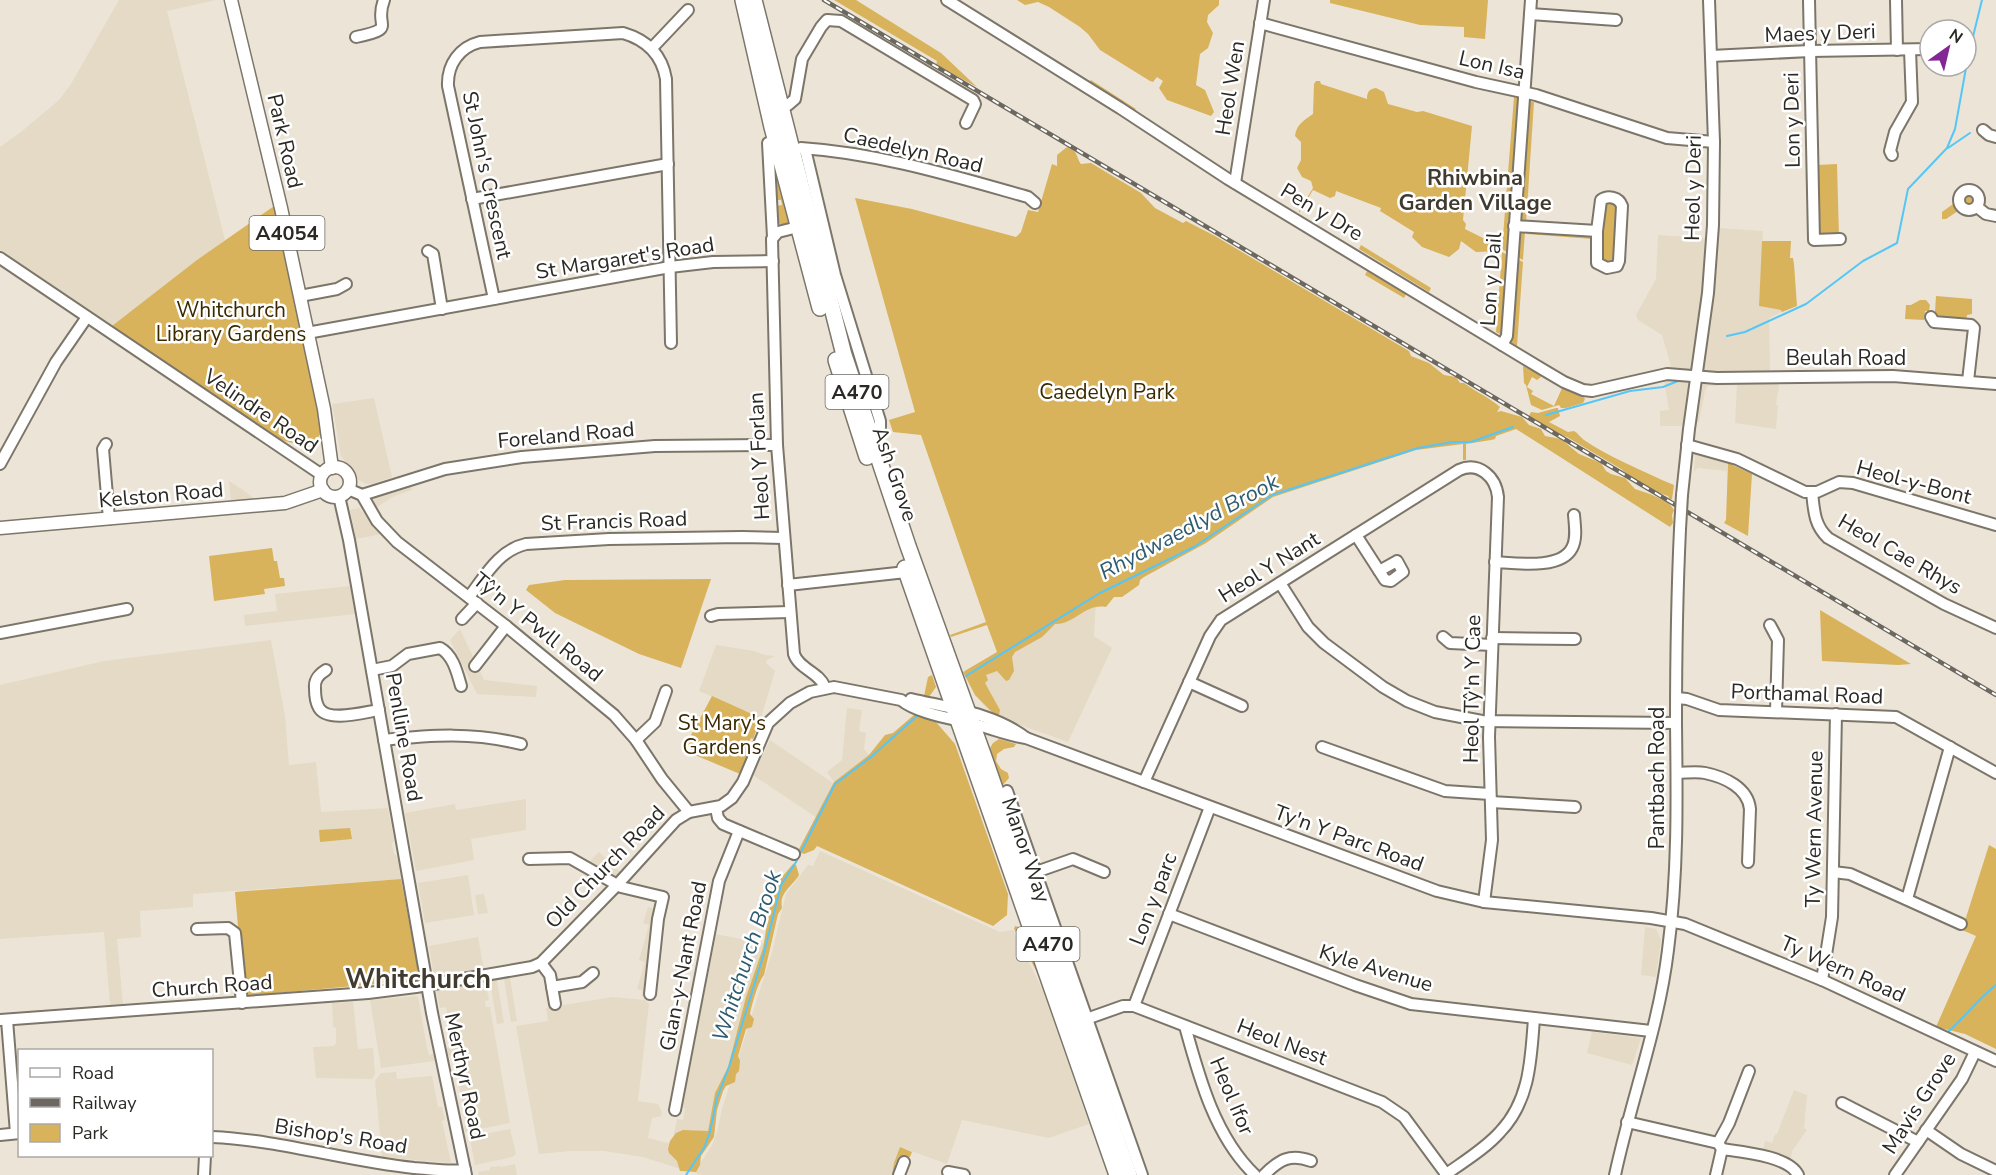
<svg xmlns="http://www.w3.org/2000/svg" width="1996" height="1175" font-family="'Nunito Sans',sans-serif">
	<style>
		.built { fill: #e4dac5 }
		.green { fill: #d9b25c }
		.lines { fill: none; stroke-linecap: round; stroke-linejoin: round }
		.stream { stroke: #54c6f8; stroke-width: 2 }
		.minor-casing { stroke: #7c766a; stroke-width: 14 }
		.major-casing { stroke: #7c766a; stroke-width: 15 }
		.highway-casing { stroke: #7c766a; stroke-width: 18 }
		.minor { stroke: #fff; stroke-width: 10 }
		.major { stroke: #fff; stroke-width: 12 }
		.highway { stroke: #fff; stroke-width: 15 }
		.rail-casing { stroke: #6c6860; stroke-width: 4.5 }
		.rail { stroke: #fff; stroke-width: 2; stroke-dasharray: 7; stroke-linecap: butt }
		.minor-bridge-casing { stroke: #7c766a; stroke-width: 14; stroke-linecap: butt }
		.minor-bridge { stroke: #fff; stroke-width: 10 }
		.labels { text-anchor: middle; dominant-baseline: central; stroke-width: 5; stroke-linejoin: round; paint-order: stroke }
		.shield { fill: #fff; stroke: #6b6966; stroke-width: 1.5 }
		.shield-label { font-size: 20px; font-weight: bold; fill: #2b2924 }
		.street-label { font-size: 21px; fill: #2b2924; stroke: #fff }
		.park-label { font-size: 21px; fill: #3b2a00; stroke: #fff }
		.neighbourhood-label { font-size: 22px; font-weight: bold; fill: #403a2f; stroke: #fff }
		.water-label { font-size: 22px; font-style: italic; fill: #2d5b70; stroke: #fff }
		.district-label { font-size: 27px; font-weight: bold; fill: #403a2f; stroke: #fff }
	</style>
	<rect width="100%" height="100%" fill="#ece5d7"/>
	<g class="built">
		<polygon points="119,0 216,0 167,11 225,240 112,326 0,250 0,147 21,132 59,100 71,84"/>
		<polygon points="1719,228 1763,231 1759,306 1782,310 1782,312 1769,318 1770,370 1779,386 1776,405 1778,405 1776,429 1735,423 1737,385 1708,386 1705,391 1699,422 1679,426 1660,426 1660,411 1669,410 1664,381 1671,366 1662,335 1638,320 1636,315 1656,279 1658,235 1704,238"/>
		<polygon points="374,398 392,477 372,484 366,484 357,479 341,456 332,404"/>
		<polygon points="1695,454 1728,463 1727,471 1697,468 1696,471 1694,470"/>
		<polygon points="229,481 240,488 255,499 231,501"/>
		<polygon points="410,485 412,490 392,497 376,508 373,500 375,497"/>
		<polygon points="359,508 378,530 382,534 356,539 350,510"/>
		<polygon points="350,586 355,614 245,626 244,615 277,611 275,594"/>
		<polygon points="1096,599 1094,636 1112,648 1068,742 992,715 975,695 968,680 1061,619"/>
		<polygon points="460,629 484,680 537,686 536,697 477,694 450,640"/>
		<polygon points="271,640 285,716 289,765 316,762 321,812 388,808 394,841 392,844 394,854 397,856 401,879 193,894 193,907 140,911 141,937 117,939 123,1004 110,1005 104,932 0,939 0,685 104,661"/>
		<polygon points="716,645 754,651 765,655 775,656 767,660 766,663 775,671 761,718 699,691"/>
		<polygon points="847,708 862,710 859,731 866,733 864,749 869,755 834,782 827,772 842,760"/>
		<polygon points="770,740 833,783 817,818 753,775"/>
		<polygon points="526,799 526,830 471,839 474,860 416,871 405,813 455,804 456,810"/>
		<polygon points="820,851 1000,932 1013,930 1043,991 1089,1124 1049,1138 962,1120 947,1164 900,1147 894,1163 892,1175 702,1175 694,1173 712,1145 717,1132 722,1109 772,952 786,894 808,865 813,866"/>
		<polygon points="599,852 620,872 616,877 590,861"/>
		<polygon points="468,875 474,915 425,923 418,883"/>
		<polygon points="484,894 488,913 478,914 475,895"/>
		<polygon points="648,907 657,909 648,996 641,996 643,991 637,989 645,962 639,960 649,925 643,923"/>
		<polygon points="1645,927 1656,929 1661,940 1656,977 1641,975"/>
		<polygon points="716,934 765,944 728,1067 717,1089 708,1131 687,1171 643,1157 604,1151 570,1151 539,1154 516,1026 548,1021 546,1008 612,997 645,1000 649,1004 638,1101 658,1104 662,1112 661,1116 652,1118 648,1138 672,1144 677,1119 683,1120 685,1108 682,1107"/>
		<polygon points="478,937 484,970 443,977 434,977 429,946"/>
		<polygon points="510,978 517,1021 511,1022 504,979"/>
		<polygon points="497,980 504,1023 497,1024 490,981"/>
		<polygon points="485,981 489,1000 485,1001 486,1007 490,1007 510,1123 465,1132 464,1126 466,1125 454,1055 448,1056 447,1048 453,1046 446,1007 440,1008 436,989"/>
		<polygon points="416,996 418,997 427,1048 429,1055 433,1054 435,1061 381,1068 370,1000"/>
		<polygon points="353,1002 358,1049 373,1048 375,1074 372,1079 316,1078 313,1047 334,1046 336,1043 336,1028 333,1027 332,1003"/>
		<polygon points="1592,1032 1641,1038 1632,1065 1587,1053"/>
		<polygon points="396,1072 397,1079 432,1076 438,1107 442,1107 445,1120 442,1121 451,1163 382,1157 375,1081 381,1073"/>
		<polygon points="1794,1090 1807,1095 1804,1128 1807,1130 1792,1151 1791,1159 1763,1151 1765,1141 1772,1143 1775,1134 1777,1134"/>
		<polygon points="510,1129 516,1154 512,1157 475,1165 470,1139 479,1135"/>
		<polygon points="515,1164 517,1175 479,1175 478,1172 490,1170 490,1167 500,1166 501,1167"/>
	</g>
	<g class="green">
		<polygon points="834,0 856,0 941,53 977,87 936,65 937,61"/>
		<polygon points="1017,0 1219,0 1219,5 1208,15 1207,22 1213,33 1208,48 1200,54 1196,85 1205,90 1214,112 1211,116 1167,100 1159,88 1163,81 1157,77 1153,82 1150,81 1100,50 1088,34 1080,27 1049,7 1038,2 1025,5"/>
		<polygon points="1330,0 1488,0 1485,39 1464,37 1464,27 1420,25 1330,3"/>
		<polygon points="1091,80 1136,109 1134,111 1089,83"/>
		<path d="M1316,81h4l1,3 46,15c0,-7 2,-10 9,-11l8,4 4,12 29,8 6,-1 49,15 -9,94 3,4 -1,5 34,17 1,5 -24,1 -15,-11 -2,8 -10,8 -27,-10 -10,-10 2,-5 -34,-21 1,-3 -45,-17 -1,5 -5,2 -17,-8 -14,23v-2l14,-23 -2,-7 -9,-4 -5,-9 4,-8v-18l-6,-6c1,-11 9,-16 18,-22l1,-30z"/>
		<polygon points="1514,97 1519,98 1508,253 1502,249"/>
		<polygon points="1529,101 1534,102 1526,224 1520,221"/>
		<path d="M1067,147c12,5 8,8 14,17l10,-1 50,30 14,15 28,15 3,-2 29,15 194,115 2,5 18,7 15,12 12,2 4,6h4c12,9 26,15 36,24l-3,5 4,-1 21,6 7,8 12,4 4,7 16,3 18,15 22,9 5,8 5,3 14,4 10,11 15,5 19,9 5,7 -2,5 1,8 -3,4 -154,-98 -20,7 -1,3 -4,1 -25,4v16h-3v-16l-47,6 -143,47 -67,46 -62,34 -4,3 -1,5 -17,12h-8l-8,10c-21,-4 -32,18 -51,17l-13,13 -27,15 -3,5 2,14 -5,9 -3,1 -9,-10 -11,4 2,5 -3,3 15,27 -1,5 -3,1 -21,-21 -12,-23 34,-20 -10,-27 -36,12 -1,-2 36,-13 -65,-187 -28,-3 -4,-12 26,-8 -60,-214 57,11 104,28 5,-5 7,-22 10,2 14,-48 5,2v-11z"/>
		<polygon points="1837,164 1839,237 1819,237 1817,165"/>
		<polygon points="775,169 789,224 785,226 776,222 775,206 782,205 781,200 775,200 773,170"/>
		<circle cx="1968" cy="200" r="7"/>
		<polygon points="1604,201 1618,203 1616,259 1611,265 1598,258"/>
		<path d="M277,204l46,223c-4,21 -30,19 -45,11l-166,-112 85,-66z"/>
		<polygon points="1953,204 1958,211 1946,219 1942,219 1942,212"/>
		<polygon points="1520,231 1525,231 1523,260 1517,257"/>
		<polygon points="1527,231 1593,235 1592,239 1527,234"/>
		<polygon points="1762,241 1791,241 1790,258 1793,258 1794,264 1797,306 1782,312 1781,310 1759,306"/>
		<polygon points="1361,245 1431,288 1429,292 1359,249"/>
		<polygon points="1502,252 1508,255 1502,331 1500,334 1496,332"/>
		<polygon points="1517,259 1523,262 1517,346 1511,342"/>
		<polygon points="1367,271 1406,294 1404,298 1365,275"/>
		<polygon points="1936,296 1972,299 1972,314 1967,315 1966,320 1938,318 1935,312"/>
		<polygon points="1920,300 1926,300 1930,305 1929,311 1925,311 1924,320 1905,319 1906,305 1911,305"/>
		<polygon points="1523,366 1538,372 1541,377 1537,380 1532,377 1527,387 1533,391 1531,394 1554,406 1563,386 1582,395 1585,399 1583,403 1566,408 1561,408 1559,405 1542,410 1531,405 1526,385 1524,383"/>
		<path d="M1556,408h2l2,8 -11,6 19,10 6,-1c4,2 6,6 10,9 23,16 53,28 78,40l12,5 -2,14 -2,1 -2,-4 -24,-8 -23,-19 -54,-32 -7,-2 -31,-19 2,-4 7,1z"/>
		<polygon points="1728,463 1752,474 1748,536 1724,523 1726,520"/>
		<polygon points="272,548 274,561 277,561 280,578 284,578 285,586 264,589 265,594 214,601 209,556"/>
		<polygon points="711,579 681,668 639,654 555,613 526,590 529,585 565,580"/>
		<polygon points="1820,610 1911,664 1898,665 1822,661"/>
		<polygon points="932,675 936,687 929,697 924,696 928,677"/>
		<polygon points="712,696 761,718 753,739 751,738 748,744 751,746 740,774 683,750"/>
		<polygon points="915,714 936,722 955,744 1008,894 1007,915 993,926 817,846 814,850 804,854 798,851 834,782 869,755 885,735 893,733"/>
		<polygon points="999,739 1016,744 1014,747 1004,749 997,754 996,761 1001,769 1008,773 1009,778 1003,785 1000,784 995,773 997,770 990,748 993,743"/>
		<polygon points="350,828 352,839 320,842 319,830"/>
		<polygon points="1989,845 1996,849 1996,1049 1965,1034 1936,1027 1976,936 1962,930"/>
		<path d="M793,864l3,1 3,10c-7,12 -20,17 -17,33l-4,6 -14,61c-6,7 -12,29 -14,39l4,5 -2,8 -6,2 -8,27 2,5 -1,10 -3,3 -1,8 -9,4 -3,5 -6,19 -3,27 -13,19 -1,9 -4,7 -16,-1 -3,-10 -8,-8 -1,-4 2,-8 6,-8 7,-3 25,1 7,-38 13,-26 18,-70 17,-49 9,-53 9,-17z"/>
		<polygon points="401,879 417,963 417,972 410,981 244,996 235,892"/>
		<polygon points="1015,926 1019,927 1024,932 1039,976 1014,929"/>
		<polygon points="900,1147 912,1152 910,1157 899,1156 895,1165 897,1166 894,1175 892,1175 894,1163"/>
	</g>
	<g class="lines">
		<g class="stream">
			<polyline points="1948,148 1970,133"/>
			<polyline points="1727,336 1745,332 1806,304 1863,261 1897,243 1908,189 1947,148 1955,129 1968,57 1982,0"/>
			<polyline points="1546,415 1630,391 1663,387 1678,381"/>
			<polyline points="966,676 1100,593 1194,547 1272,495 1418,448 1453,442 1471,442 1513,427"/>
			<path d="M1949,1031c17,-15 28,-31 47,-46"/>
			<polyline points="686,1175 704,1148 710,1132 717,1098 729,1067 764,953 781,885 796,862 835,784 871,757 918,715"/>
		</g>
		<defs>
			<g id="minor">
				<polyline points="947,0 1120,108 1228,179 1542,369 1564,382 1583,390 1592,391 1667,374 1717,378 1893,376 1996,384"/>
				<polyline points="1809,0 1814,240 1840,239"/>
				<polyline points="1896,0 1897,50"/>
				<polyline points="1530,14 1616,20"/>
				<polyline points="1260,23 1476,82 1536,95 1667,138 1714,142"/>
				<path d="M356,37c43,-9 17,-10 28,-37"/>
				<polyline points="652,48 688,10"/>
				<polyline points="1711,56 1810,51 1930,49"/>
				<polyline points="776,109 788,105 795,99 802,59 821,27 827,20 841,21 973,100 975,104 966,123"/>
				<polyline points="1983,130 1989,135 1996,137"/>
				<polyline points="768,143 773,237"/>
				<path d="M801,148c77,5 152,28 227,49l7,6"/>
				<polyline points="805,149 835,275 880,421 880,428 870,433"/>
				<polyline points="1892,155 1890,151 1895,132 1912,102 1910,50"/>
				<polyline points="1235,183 1264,0"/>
				<circle cx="1969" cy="200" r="10"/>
				<polyline points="472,199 668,164"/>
				<polyline points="1977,207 1986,214 1996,216"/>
				<path d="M1514,226l83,5 4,-31c7,-5 18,-3 21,6l-3,55 -2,5 -10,2 -10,-5v-32"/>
				<path d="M798,227l-20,5 -6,7 5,206 17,209c5,15 25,18 31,33"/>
				<polyline points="428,251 433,254 442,309"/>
				<polyline points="0,258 322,475"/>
				<polyline points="300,296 337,289 346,284"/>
				<path d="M494,299l-46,-213c-1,-22 12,-39 32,-44l143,-9c24,7 39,22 43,46l5,264"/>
				<polyline points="1931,317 1934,322 1971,325 1974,328 1968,381"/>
				<polyline points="307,333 670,267 713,262 773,261"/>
				<polyline points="1502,345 1507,336 1531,0"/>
				<polyline points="106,444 103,449 109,519"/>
				<polyline points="1687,445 1737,459 1805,492 1817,492 1839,482 1853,483 1996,525"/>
				<polyline points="0,464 56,362 87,317"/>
				<polyline points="348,489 362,495 377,521 397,542 506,626 614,715 636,740 662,779 689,812"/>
				<path d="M1812,492c2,18 2,33 16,46l116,66 52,24"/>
				<polyline points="362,495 445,469 522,457 655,446 777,445"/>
				<polyline points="1682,495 1689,429 1708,293 1713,225 1714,142 1709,0"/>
				<polyline points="339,496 349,540 432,1013 466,1175"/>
				<polyline points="1356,535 1385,580 1391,581 1403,572 1397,561 1379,571"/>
				<path d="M1495,562c20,1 66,8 77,-14 5,-9 3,-22 2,-33"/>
				<polyline points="1280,583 1308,627 1324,643 1383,687 1407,701 1435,712 1482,721 1676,723"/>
				<polyline points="788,585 906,572"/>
				<path d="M469,597c16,-21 30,-47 57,-53l83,-5 133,-2 42,1"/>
				<polyline points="711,616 718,614 790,612"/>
				<polyline points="462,619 477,603"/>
				<polyline points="1770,625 1778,640 1776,711"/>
				<polyline points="0,633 127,609"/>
				<polyline points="1443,637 1450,643 1492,645"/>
				<polyline points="1492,638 1575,639"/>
				<polyline points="475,666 506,626"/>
				<path d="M326,670c-8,5 -12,10 -11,19 0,6 1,14 4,19 9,15 46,4 60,2"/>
				<path d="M372,670l20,-4 16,-12 32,-6c13,7 17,24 21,38"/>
				<polyline points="1189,682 1242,706"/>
				<polyline points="1677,698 1687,699 1719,710 1896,717 1996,773"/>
				<path d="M911,699c38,9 83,14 115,39"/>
				<path d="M384,740c49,-5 89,-8 137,4"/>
				<polyline points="636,740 655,722 666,691"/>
				<polyline points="1322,747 1445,791 1490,794"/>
				<path d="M1677,773c9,0 19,-2 28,0 20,4 43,15 45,36l-2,53"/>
				<path d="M1144,782l66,-146 11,-16 238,-150c20,-9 37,7 39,27l-9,240 3,103 -8,62"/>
				<polyline points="1007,791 1142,1175"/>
				<polyline points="1491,802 1575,807"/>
				<polyline points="716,808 718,818 723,824 794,854"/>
				<polyline points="529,859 570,858 621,887 663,897 658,919 650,994"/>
				<polyline points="1036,872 1073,859 1104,872"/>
				<polyline points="1833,872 1850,874 1961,924"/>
				<polyline points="1907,899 1950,747"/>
				<polyline points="1169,914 1355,985 1411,1004 1651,1031"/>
				<polyline points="197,929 228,928 235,933 242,1003"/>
				<polyline points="541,963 550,975 555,1004"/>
				<polyline points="1822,980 1832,917 1836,714"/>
				<polyline points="552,987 582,982 593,973"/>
				<polyline points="1134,1006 1210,807"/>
				<path d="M0,1020l368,-27 48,-6 116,-20 9,-4 76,-78 59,-65 13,-8 32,-6 11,-8 11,-16 25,-59 22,-20 20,-11 24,-5 67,13c19,15 56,19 80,26 15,4 29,10 45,12l411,153 47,11 167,16 34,6 137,56 174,81"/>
				<polyline points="7,1020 16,1133"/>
				<polyline points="1075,1023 1123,1006 1134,1006 1382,1102 1404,1117 1446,1174"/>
				<path d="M1185,1026c14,51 30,111 70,149"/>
				<polyline points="1842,1103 1918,1142"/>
				<polyline points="675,1110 719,881 739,831"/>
				<polyline points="1627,1122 1718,1143 1722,1149 1716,1175"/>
				<polyline points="1926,1130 1961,1154 1996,1171"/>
				<polyline points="0,1135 20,1133"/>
				<path d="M212,1137c68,3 134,24 202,31 17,1 34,4 51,2"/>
				<polyline points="1718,1143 1729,1123 1749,1071"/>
				<path d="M1722,1149c20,3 67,7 76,26"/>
				<polyline points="948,1172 964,1175"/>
				<polyline points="204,1175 205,1156"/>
				<polyline points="899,1175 904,1162"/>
				<path d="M1264,1175c15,-15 26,-22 47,-14"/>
				<path d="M1445,1175c18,-13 40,-26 55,-43 30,-31 31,-73 34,-114"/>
				<path d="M1615,1175c16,-75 44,-149 53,-225 10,-75 9,-150 8,-226 0,-65 1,-130 4,-195"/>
				<polyline points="1895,1175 1962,1079 1975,1052"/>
			</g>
			<g id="major">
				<polyline points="231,0 281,208 324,409 332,468"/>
				<circle cx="335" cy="482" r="15"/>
				<polyline points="0,528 285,503 323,490"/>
			</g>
			<g id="highway">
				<polyline points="743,0 772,127 820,308"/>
				<polyline points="754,0 844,355 908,546 984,757 1129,1175"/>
				<polyline points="836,360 867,457"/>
				<polyline points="905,568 1117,1175"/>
			</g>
		</defs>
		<use href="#minor" class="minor-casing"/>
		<use href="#major" class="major-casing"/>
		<use href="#highway" class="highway-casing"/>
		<use href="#minor" class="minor"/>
		<use href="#major" class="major"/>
		<use href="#highway" class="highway"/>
		<defs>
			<polyline id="rail" points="824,0 1996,695"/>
		</defs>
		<use href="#rail" class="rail-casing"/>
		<use href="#rail" class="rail"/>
		<defs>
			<polyline id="minor-bridge" points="1680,529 1682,495"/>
		</defs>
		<use href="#minor-bridge" class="minor-bridge-casing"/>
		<use href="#minor-bridge" class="minor-bridge"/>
	</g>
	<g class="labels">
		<g class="shield">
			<rect x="249.5" y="216" width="75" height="34" rx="4.5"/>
			<rect x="825.5" y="375" width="63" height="34" rx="4.5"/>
			<rect x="1016.5" y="927" width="63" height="34" rx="4.5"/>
		</g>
		<g class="shield-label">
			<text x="287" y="233">A4054</text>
			<text x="857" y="392">A470</text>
			<text x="1048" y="944">A470</text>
		</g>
		<g class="street-label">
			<text transform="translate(1820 33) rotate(-2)">Maes y Deri</text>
			<text transform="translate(1492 65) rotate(13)">Lon Isa</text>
			<text transform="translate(1230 88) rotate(-81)">Heol Wen</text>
			<text transform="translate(1792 120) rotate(-91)">Lon y Deri</text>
			<text transform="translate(285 141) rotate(77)">Park Road</text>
			<text transform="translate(913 150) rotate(13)">Caedelyn Road</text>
			<text transform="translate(487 175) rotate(78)">St John's Crescent</text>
			<text transform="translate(1693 188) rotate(-89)">Heol y Deri</text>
			<text transform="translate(1322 212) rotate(31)">Pen y Dre</text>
			<text transform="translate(625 258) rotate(-9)">St Margaret's Road</text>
			<text transform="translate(1491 279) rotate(-86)">Lon y Dail</text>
			<text x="1846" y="358">Beulah Road</text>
			<text transform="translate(261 411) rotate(34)">Velindre Road</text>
			<text transform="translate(566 435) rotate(-5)">Foreland Road</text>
			<text transform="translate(759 456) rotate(-93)">Heol Y Forlan</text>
			<text transform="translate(895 474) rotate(71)">Ash Grove</text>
			<text transform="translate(1914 482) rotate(15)">Heol-y-Bont</text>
			<text transform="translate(161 495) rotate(-5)">Kelston Road</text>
			<text transform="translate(614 521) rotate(-2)">St Francis Road</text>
			<text transform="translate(1900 554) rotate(30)">Heol Cae Rhys</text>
			<text transform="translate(1269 567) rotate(-32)">Heol Y Nant</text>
			<text transform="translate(538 627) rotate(39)">Tŷ'n Y Pwll Road</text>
			<text transform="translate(1472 689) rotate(-89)">Heol Tŷ'n Y Cae</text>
			<text transform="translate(1807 694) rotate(2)">Porthamal Road</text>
			<text transform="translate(404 737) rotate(80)">Penlline Road</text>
			<text transform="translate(1657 778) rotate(-90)">Pantbach Road</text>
			<text transform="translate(1814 829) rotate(-89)">Ty Wern Avenue</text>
			<text transform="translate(1349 838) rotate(20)">Ty'n Y Parc Road</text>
			<text transform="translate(1026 850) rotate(71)">Manor Way</text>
			<text transform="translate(605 867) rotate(-46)">Old Church Road</text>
			<text transform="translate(1153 899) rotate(-69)">Lon y parc</text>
			<text transform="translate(683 966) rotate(-79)">Glan-y-Nant Road</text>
			<text transform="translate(1376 968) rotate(17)">Kyle Avenue</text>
			<text transform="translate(1843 969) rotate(24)">Ty Wern Road</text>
			<text transform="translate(212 986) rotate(-4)">Church Road</text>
			<text transform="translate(1282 1042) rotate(21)">Heol Nest</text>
			<text transform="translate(465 1076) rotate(78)">Merthyr Road</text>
			<text transform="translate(1232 1096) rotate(67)">Heol Ifor</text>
			<text transform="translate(1919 1103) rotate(-57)">Mavis Grove</text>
			<text transform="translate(341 1136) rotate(9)">Bishop's Road</text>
		</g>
		<g class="park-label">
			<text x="231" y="310">Whitchurch<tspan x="231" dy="24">Library Gardens</tspan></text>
			<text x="1107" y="392">Caedelyn Park</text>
			<text x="722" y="723">St Mary's<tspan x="722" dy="24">Gardens</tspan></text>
		</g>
		<g class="neighbourhood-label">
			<text x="1475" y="178">Rhiwbina<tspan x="1475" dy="25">Garden Village</tspan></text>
		</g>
		<g class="water-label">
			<text transform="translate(1189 527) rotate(-28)">Rhydwaedlyd Brook</text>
			<text transform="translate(747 956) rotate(-72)">Whitchurch Brook</text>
		</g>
		<g class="district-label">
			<text x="418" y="979">Whitchurch</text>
		</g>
	</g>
	<rect x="18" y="1049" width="195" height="108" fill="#ffffff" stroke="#aaa9a7" stroke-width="1.5"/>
	<rect x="30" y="1068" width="30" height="9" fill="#ffffff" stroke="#aaa9a7" stroke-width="1.5"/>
	<text x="72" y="1079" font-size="18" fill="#2b2924">Road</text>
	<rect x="30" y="1098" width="30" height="9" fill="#6c6860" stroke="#aaa9a7" stroke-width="1.5"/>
	<text x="72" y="1109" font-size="18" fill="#2b2924">Railway</text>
	<rect x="30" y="1124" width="30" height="18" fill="#d9b25c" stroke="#aaa9a7" stroke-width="1.5"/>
	<text x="72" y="1139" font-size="18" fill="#2b2924">Park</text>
	<g transform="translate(1948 48) rotate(34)"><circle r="28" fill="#ffffff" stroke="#aaa9a7" stroke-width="1.5"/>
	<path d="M0-4.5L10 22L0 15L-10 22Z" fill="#822793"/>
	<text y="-9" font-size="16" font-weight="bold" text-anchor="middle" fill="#2b2924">N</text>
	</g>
</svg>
